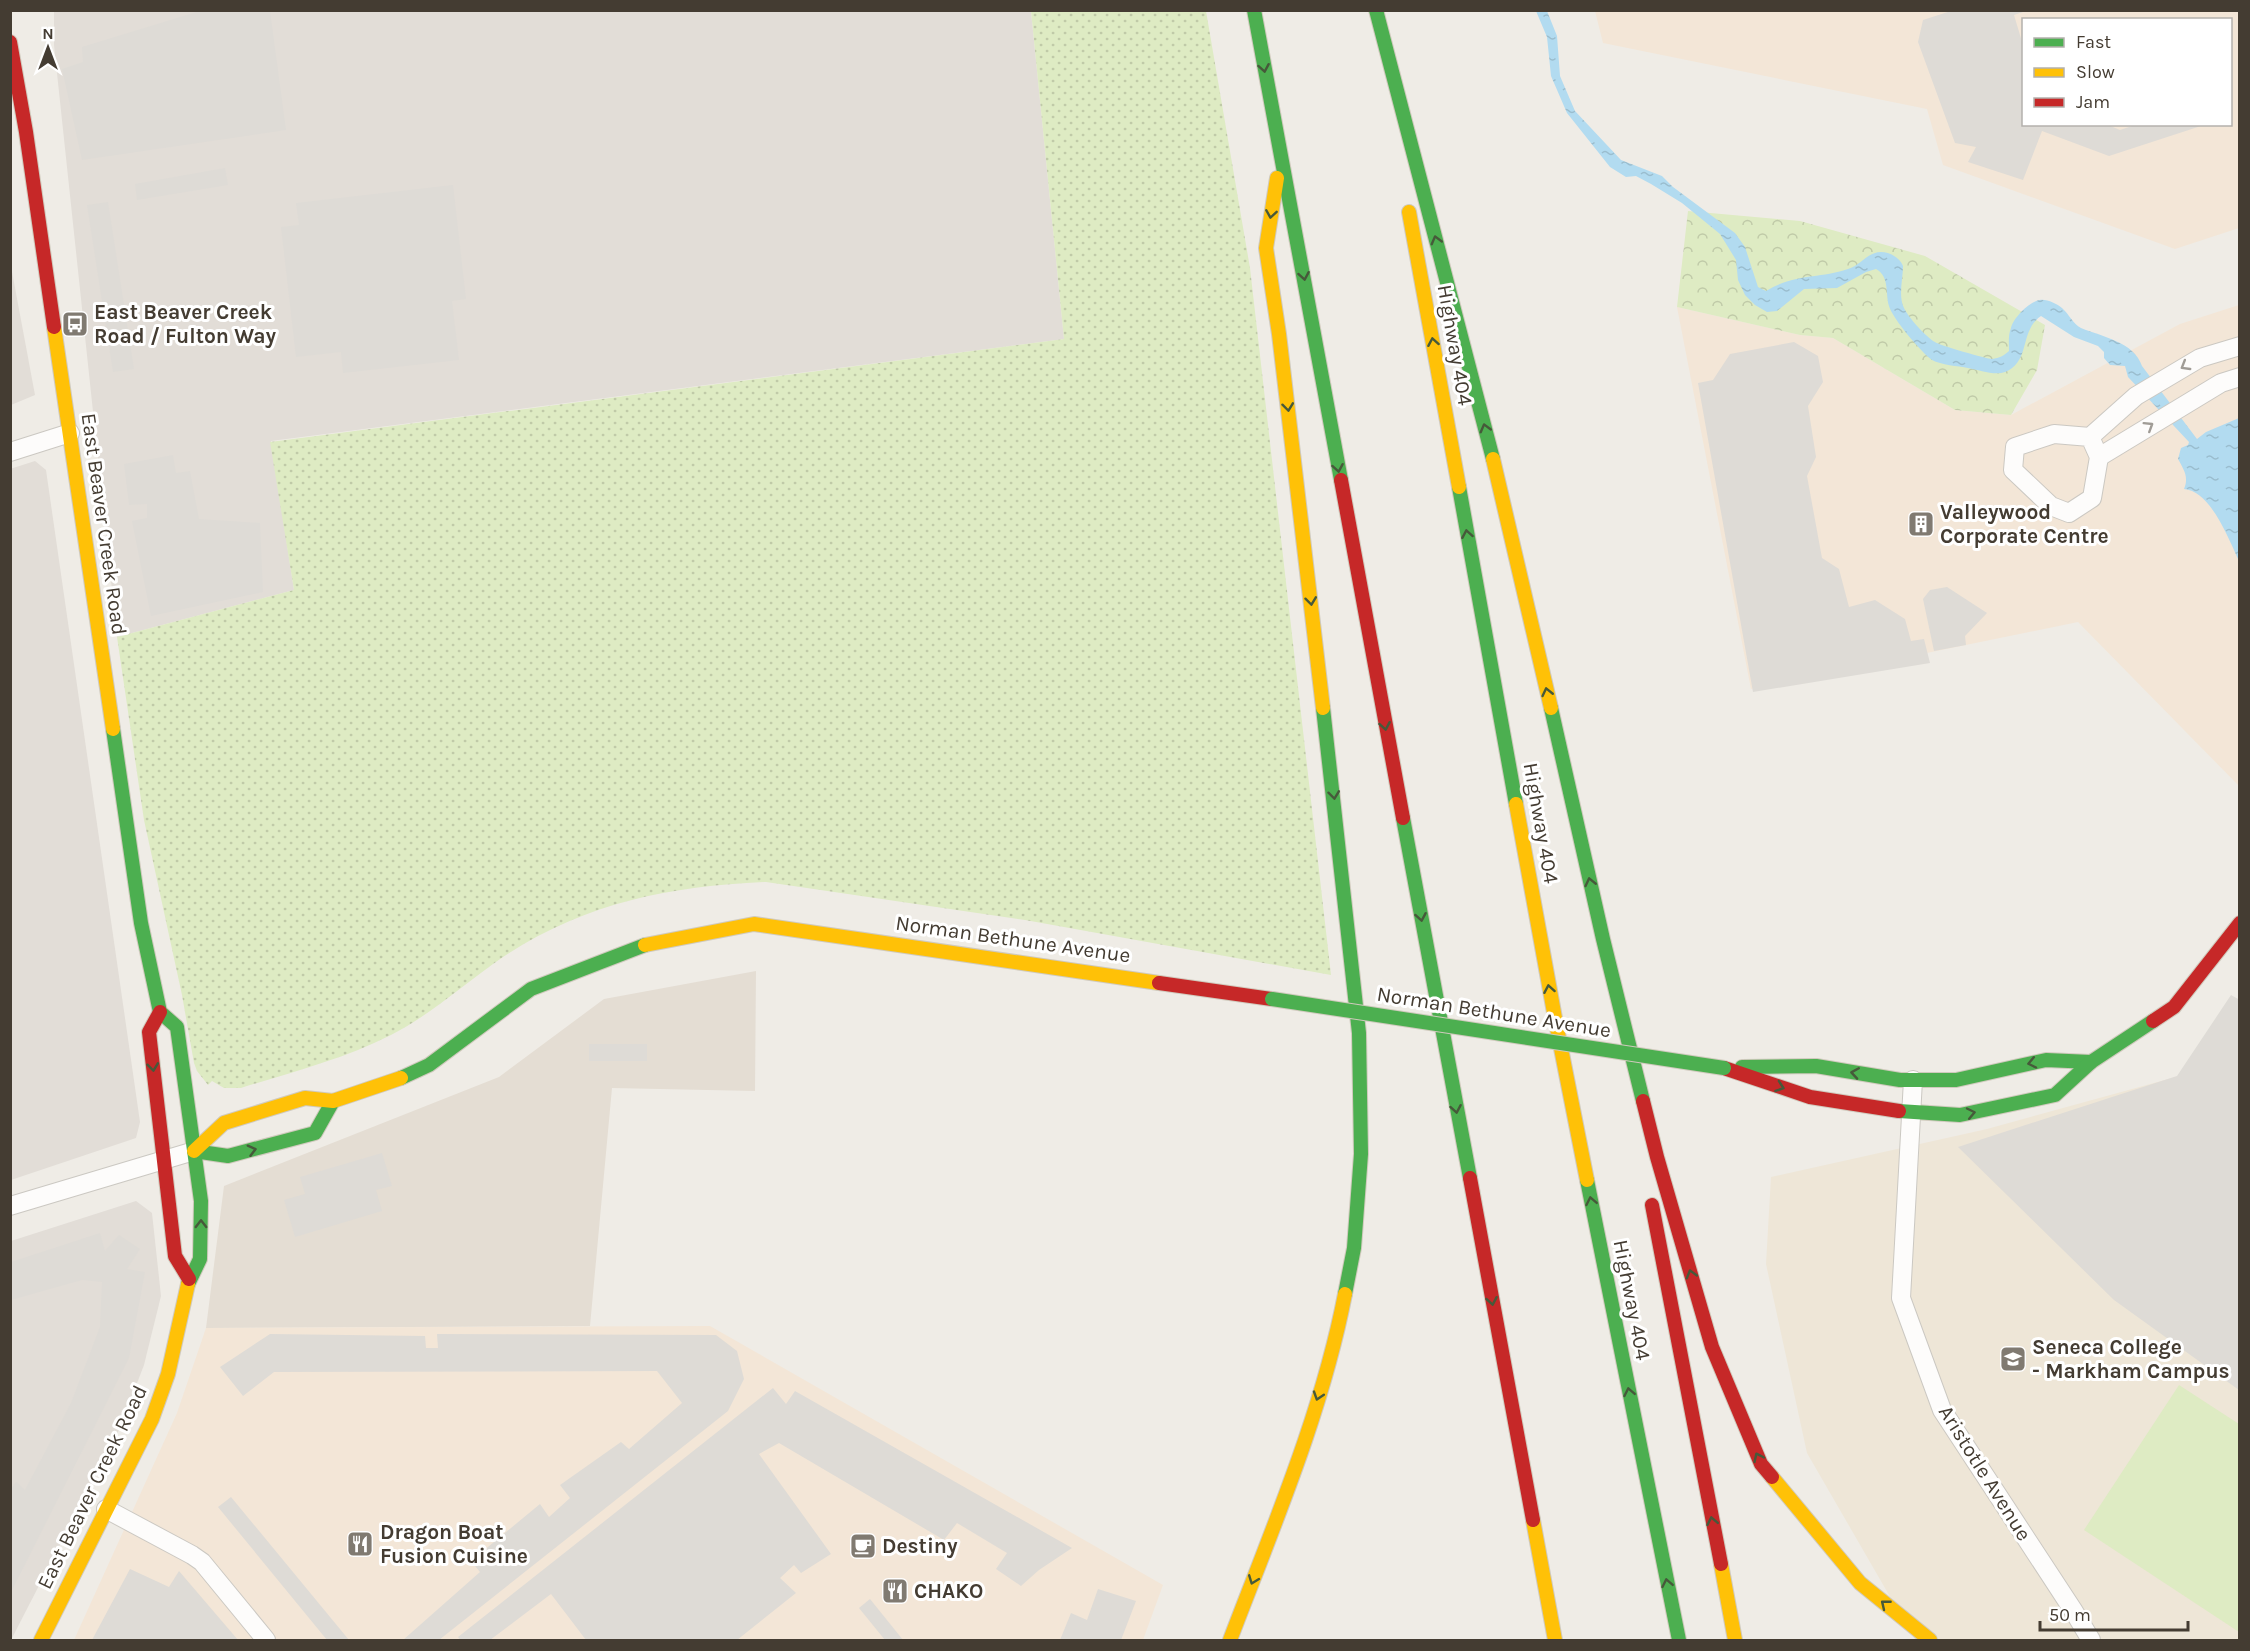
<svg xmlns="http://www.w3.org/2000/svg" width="2250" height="1651" font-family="Karla,sans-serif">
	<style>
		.residential { fill: #e4ddd3 }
		.commercial { fill: #f3e6d7; fill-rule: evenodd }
		.industrial { fill: #e2ddd7 }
		.education { fill: #eee6d7 }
		.grass { fill: url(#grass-dots) }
		.forest { fill: url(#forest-crowns) }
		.garden { fill: #deebc3 }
		.parking { fill: #dedbd6 }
		.water { fill: url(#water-ripples) }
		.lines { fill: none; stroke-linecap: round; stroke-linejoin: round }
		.street-casing { stroke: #cbc8c2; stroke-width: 20 }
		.fast-casing { stroke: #d0cabd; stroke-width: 16 }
		.slow-casing { stroke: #d0cabd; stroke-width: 16 }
		.jam-casing { stroke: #d0cabd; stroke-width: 16 }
		.street { stroke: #fdfcfb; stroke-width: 18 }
		.fast { stroke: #4caf50; stroke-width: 14 }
		.slow { stroke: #ffc107; stroke-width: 14 }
		.jam { stroke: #c62828; stroke-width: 14 }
		.fast-bridge-casing { stroke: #d0cabd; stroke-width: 16; stroke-linecap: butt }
		.fast-bridge { stroke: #4caf50; stroke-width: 14 }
		.oneway { stroke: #46593a }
		.oneway2 { stroke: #a09c96 }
		.labels { text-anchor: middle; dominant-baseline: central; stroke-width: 6; stroke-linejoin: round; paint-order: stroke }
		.poi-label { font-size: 21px; font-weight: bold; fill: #443c32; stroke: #fff; text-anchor: start }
		.street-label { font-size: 21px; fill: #443c32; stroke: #fff }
	</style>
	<defs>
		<pattern id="grass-dots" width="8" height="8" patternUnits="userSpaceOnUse" patternTransform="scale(1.5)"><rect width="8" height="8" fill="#deebc3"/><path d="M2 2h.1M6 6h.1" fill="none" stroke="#c0caa8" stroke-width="1.8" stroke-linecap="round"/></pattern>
		<pattern id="forest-crowns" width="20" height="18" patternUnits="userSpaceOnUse" patternTransform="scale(1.5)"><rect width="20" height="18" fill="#deebc3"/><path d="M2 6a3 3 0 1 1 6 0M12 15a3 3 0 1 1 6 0" fill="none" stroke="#c0caa8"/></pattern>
		<pattern id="water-ripples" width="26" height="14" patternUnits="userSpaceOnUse" patternTransform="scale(1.5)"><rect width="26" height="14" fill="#b2dbf0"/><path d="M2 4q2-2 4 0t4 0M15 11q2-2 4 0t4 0" fill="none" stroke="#9abdce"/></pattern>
	</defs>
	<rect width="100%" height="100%" fill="#efece6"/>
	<polygon class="residential" points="756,971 755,1091 612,1088 590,1326 206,1328 224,1186 499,1077 604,999"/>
	<g class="commercial">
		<path d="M1595,11h644v217l-64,21 -232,-84 -16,-56 -324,-66zM2024,20h206v104h-206z"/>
		<polygon points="2239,305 2239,786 2078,622 1751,689 1677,307 1800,335 1833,338 1955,410 2011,415 2180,324"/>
		<polygon points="710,1326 1163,1585 1143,1640 74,1640 177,1413 206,1328"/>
	</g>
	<g class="industrial">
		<polygon points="54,11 1031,11 1064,339 271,441 294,590 117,637 54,45"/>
		<polygon points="10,261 35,395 11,405 10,405"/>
		<polygon points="35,461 46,470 140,1122 136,1138 11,1180 10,469"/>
		<polygon points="136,1201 152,1213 161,1296 144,1365 119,1430 11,1640 11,1241"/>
	</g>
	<polygon class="education" points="2239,1002 2239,1640 1915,1640 1807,1453 1766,1264 1771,1177 1987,1129 2194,1072"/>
	<path class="grass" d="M1031,11h175l44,257 81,707 -306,-55 -259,-38c-96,4 -181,21 -263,75 -38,26 -71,57 -112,78 -47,24 -99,37 -150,53h-17l-12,-7 -4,4 -11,-14 -3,-8 -12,-68 -38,-175 -27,-183 177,-47 -24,-148 794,-103z"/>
	<polygon class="forest" points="1688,211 1800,221 1925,256 2045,325 2037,370 2011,415 1955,410 1833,338 1800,335 1677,307"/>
	<polygon class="garden" points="2179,1385 2239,1424 2239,1632 2084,1530"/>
	<g class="parking">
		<polygon points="203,10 270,11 286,130 82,160 62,69 83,62 82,47"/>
		<polygon points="1954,10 2026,11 2014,15 2023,45 2024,124 2108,125 2120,130 2135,125 2204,125 2109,156 2042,131 2023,180 1968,162 1976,147 1955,143 1918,42 1923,20"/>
		<polygon points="225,168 228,185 137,200 135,184"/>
		<polygon points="453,185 466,299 452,301 459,360 343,373 341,352 296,357 281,227 299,225 296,203"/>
		<polygon points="108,202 134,369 113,372 87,205"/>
		<polygon points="1794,342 1818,356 1823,382 1808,406 1816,457 1807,476 1822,558 1839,569 1849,607 1875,600 1905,619 1911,641 1924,639 1930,663 1753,692 1698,383 1713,380 1730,354"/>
		<polygon points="173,455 176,473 190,471 199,519 260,523 263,592 151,616 132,521 147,518 147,504 129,505 124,464"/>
		<polygon points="1947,587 1987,613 1965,636 1966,645 1934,651 1923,599 1930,590"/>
		<polygon points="2231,995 2240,1000 2239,1390 2114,1300 1958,1147 2177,1076"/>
		<rect x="589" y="1044" width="58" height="17"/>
		<polygon points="382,1153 392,1186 376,1190 382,1211 295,1237 284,1200 305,1194 300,1177"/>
		<polygon points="100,1233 105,1251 119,1235 140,1249 127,1269 145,1272 129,1358 11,1592 11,1489 16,1482 25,1490 71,1403 100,1327 102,1282 82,1280 11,1300 11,1262"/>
		<polygon points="270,1334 425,1336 426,1348 438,1348 437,1334 716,1335 737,1351 744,1379 728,1411 439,1640 403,1640 480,1572 471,1561 540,1504 549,1517 570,1498 560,1485 621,1442 629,1449 682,1403 657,1371 274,1372 243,1396 220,1367"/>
		<polygon points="773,1388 786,1404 795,1391 1072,1548 1039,1570 1021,1586 996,1569 1007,1553 957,1523 944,1540 779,1443 759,1454 831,1554 801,1573 794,1565 780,1578 796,1593 737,1640 586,1640 551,1594 490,1640 460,1640 458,1637"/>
		<polygon points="231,1497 349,1640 327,1640 218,1507"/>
		<polygon points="130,1569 169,1587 179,1571 238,1640 92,1640"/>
		<polygon points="1098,1589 1136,1601 1121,1640 1060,1640 1071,1613 1087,1620"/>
		<polygon points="870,1599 903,1640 885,1640 859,1608"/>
	</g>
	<path class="water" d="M1536,11h11l10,25 3,40 15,35 46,49 41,16 11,11 62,46 10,14 13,40 8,4c30,-18 52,-12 82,-22 12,-3 19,-17 33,-17 9,0 19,6 22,14 0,13 -5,30 1,42 4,9 22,29 31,34 3,3 53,17 57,17 8,-1 11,-3 17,-8 0,-7 -1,-16 2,-23 2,-10 19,-27 29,-28 7,-1 17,4 22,8 7,6 11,16 19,20 22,9 53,14 61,38l55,73 9,-7 33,-14v143c-10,-21 -28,-70 -55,-72 5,-12 0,-19 -6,-30l3,-11 7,-3 1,-3 -61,-65 -3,-11 -15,-1 -6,-7v-6l-6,-6 -24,-9 -33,-21c-22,15 -10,46 -36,56 -10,4 -26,-2 -37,-4 -10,-2 -27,-3 -36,-8 -10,-7 -40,-42 -43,-54 -4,-13 1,-29 -13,-37l-10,3 -29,16 -33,1 -27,22 -10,1 -12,-7 -10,-10 -7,-15 -2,-20 -16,-26 -38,-31 -31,-19 -15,-8 -10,1 -16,-10 -43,-54 -16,-37 -4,-39z"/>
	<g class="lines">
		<defs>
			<g id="street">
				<polyline points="2090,437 2099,457 2092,498 2069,513 2051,506 2013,470 2015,447 2054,434 2090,437 2136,396 2200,358 2240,346"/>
				<polyline points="10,452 70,433"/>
				<polyline points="2099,457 2221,383 2240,377"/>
				<polyline points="1913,1080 1901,1298 1942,1410 2073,1610 2091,1640"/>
				<polyline points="10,1206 194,1151"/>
				<polyline points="106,1509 192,1555 202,1562 266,1640"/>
			</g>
			<g id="fast">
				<polyline points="1254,10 1341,480"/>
				<polyline points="1376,10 1493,459"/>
				<polyline points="1459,487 1516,804"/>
				<polyline points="1323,708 1359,1033 1361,1154 1354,1248 1345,1294"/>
				<polyline points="1551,708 1603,939 1643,1101"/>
				<polyline points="113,729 141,923 160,1012 177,1027 201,1201 200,1259 188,1284"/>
				<polyline points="1403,818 1470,1178"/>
				<polyline points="1742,1067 1816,1066 1900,1080 1956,1080 2046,1060 2091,1062"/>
				<polyline points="401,1078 429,1065 531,989 645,945"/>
				<polyline points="1899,1111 1960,1115 2055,1095 2091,1062 2153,1021"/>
				<polyline points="194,1151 228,1156 315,1133 333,1101"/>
				<polyline points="1587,1180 1679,1640"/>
			</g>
			<g id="slow">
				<polyline points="1277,178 1266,248 1279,334 1323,708"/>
				<polyline points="1409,212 1459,487"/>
				<polyline points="54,327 113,729"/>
				<polyline points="1493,459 1551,708"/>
				<polyline points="1516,804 1555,1018 1587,1180"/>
				<polyline points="645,945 754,924 1159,983"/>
				<polyline points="194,1151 224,1123 305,1098 333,1101 401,1078"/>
				<polyline points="1772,1477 1860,1583 1930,1640"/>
				<polyline points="1533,1520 1555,1640"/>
				<polyline points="1721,1564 1735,1640"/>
				<polyline points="41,1640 152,1419 168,1374 188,1284"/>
				<path d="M1230,1640c43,-113 92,-227 115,-346"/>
			</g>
			<g id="jam">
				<polyline points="10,42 26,132 54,327"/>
				<polyline points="1341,480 1403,818"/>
				<polyline points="1159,983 1272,999"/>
				<polyline points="160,1012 149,1032 175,1256 189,1279"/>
				<polyline points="2153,1021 2174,1007 2240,923"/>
				<polyline points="1724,1068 1810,1097 1899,1111"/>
				<polyline points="1643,1101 1657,1157 1712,1347 1761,1464 1772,1477"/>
				<polyline points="1470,1178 1533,1520"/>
				<polyline points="1652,1205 1721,1564"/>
			</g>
		</defs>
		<use href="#street" class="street-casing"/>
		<use href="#fast" class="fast-casing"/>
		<use href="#slow" class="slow-casing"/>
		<use href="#jam" class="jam-casing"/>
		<use href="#street" class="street"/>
		<use href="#fast" class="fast"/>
		<use href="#slow" class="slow"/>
		<use href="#jam" class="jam"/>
		<defs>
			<polyline id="fast-bridge" points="1272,999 1724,1068"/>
		</defs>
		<use href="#fast-bridge" class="fast-bridge-casing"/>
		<use href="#fast-bridge" class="fast-bridge"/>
	</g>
	<defs><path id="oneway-chevron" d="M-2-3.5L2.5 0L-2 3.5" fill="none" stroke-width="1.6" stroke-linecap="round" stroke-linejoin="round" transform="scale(1.5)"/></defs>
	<g class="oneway">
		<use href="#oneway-chevron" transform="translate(1264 68) rotate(80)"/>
		<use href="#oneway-chevron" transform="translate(1271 214) rotate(99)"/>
		<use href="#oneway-chevron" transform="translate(1436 240) rotate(-105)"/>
		<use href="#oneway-chevron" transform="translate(1304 276) rotate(80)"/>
		<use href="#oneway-chevron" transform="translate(1433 342) rotate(-100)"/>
		<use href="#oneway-chevron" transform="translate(1288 407) rotate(83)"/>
		<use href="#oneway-chevron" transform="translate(1485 428) rotate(-105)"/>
		<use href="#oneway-chevron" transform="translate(1338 468) rotate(80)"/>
		<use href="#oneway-chevron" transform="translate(1467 534) rotate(-100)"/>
		<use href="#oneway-chevron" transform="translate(1311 601) rotate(83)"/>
		<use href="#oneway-chevron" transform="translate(1547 692) rotate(-103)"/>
		<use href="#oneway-chevron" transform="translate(1385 726) rotate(80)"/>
		<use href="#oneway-chevron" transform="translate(1334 795) rotate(83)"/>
		<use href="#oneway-chevron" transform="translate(1590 882) rotate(-103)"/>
		<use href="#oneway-chevron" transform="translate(1421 917) rotate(80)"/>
		<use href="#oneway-chevron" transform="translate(1549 989) rotate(-100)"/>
		<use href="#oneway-chevron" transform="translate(2032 1063) rotate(168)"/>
		<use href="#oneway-chevron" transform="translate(153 1067) rotate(83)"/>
		<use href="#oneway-chevron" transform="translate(1855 1073) rotate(-171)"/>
		<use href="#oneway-chevron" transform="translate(1780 1087) rotate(19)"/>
		<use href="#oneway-chevron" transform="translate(1456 1109) rotate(80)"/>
		<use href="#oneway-chevron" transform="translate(1971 1113) rotate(-12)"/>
		<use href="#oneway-chevron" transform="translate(252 1150) rotate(-15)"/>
		<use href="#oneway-chevron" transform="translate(1591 1201) rotate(-101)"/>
		<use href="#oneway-chevron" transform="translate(201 1224) rotate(-90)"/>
		<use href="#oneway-chevron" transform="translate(1691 1274) rotate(-106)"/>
		<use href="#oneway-chevron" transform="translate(1492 1301) rotate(80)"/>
		<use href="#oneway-chevron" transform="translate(1629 1392) rotate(-101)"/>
		<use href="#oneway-chevron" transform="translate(1318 1396) rotate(108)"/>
		<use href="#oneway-chevron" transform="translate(1758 1457) rotate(-115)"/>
		<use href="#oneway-chevron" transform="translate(1712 1521) rotate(-101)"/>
		<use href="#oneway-chevron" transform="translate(1253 1580) rotate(111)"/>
		<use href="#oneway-chevron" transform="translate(1667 1583) rotate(-101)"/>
		<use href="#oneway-chevron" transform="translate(1885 1604) rotate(-141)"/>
	</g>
	<g class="oneway2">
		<use href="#oneway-chevron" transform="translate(2185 366) rotate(149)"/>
		<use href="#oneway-chevron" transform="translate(2149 426) rotate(-32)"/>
	</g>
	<defs>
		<symbol id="bus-square" viewBox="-11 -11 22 22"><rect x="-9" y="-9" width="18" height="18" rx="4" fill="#807a71" stroke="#fff"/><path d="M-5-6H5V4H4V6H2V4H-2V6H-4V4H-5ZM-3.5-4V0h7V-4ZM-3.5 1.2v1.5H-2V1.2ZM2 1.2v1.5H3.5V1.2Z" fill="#fff"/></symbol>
		<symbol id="building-square" viewBox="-11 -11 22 22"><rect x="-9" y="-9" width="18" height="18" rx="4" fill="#807a71" stroke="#fff"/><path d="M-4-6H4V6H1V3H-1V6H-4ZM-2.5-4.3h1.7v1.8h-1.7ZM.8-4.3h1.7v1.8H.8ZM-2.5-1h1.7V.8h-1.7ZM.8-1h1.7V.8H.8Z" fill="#fff"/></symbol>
		<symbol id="university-square" viewBox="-11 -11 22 22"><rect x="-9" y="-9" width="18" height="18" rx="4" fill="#807a71" stroke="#fff"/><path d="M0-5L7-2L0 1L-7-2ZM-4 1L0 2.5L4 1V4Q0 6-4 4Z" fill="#fff"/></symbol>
		<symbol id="restaurant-square" viewBox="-11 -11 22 22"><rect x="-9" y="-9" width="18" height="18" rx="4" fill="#807a71" stroke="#fff"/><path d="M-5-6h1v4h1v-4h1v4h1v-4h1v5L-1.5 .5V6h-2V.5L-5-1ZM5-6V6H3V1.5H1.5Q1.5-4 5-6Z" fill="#fff"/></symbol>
		<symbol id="cafe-square" viewBox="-11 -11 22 22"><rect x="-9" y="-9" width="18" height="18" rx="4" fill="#807a71" stroke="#fff"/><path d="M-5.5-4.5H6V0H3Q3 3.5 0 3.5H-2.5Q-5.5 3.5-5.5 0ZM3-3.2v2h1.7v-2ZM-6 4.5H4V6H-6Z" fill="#fff"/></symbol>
	</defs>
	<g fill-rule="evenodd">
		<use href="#bus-square" x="60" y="309" width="30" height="30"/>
		<use href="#building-square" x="1906" y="509" width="30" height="30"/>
		<use href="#university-square" x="1998" y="1344" width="30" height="30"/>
		<use href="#restaurant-square" x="345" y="1529" width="30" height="30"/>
		<use href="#cafe-square" x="848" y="1531" width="30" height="30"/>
		<use href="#restaurant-square" x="880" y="1576" width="30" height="30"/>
	</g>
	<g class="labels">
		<g class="poi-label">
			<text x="94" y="312">East Beaver Creek<tspan x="94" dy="24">Road / Fulton Way</tspan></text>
			<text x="1940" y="512">Valleywood<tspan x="1940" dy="24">Corporate Centre</tspan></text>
			<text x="2032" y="1347">Seneca College<tspan x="2032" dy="24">- Markham Campus</tspan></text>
			<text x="380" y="1532">Dragon Boat<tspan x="380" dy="24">Fusion Cuisine</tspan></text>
			<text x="882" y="1546">Destiny</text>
			<text x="914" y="1591">CHAKO</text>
		</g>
		<g class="street-label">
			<text transform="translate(1455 345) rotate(80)">Highway 404</text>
			<text transform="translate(104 524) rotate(82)">East Beaver Creek Road</text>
			<text transform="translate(1541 823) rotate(80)">Highway 404</text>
			<text transform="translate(1013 939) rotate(8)">Norman Bethune Avenue</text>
			<text transform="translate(1494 1012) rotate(9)">Norman Bethune Avenue</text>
			<text transform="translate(1632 1300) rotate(79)">Highway 404</text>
			<text transform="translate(1985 1473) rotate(58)">Aristotle Avenue</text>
			<text transform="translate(92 1487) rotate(-64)">East Beaver Creek Road</text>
		</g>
	</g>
	<rect width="2250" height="1651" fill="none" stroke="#443c32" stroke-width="24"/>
	<rect x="2022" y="18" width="210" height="108" fill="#ffffff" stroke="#b4b1ad" stroke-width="1.5"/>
	<rect x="2034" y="38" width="30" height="9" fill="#4caf50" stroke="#b4b1ad" stroke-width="1.5"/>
	<text x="2076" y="48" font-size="18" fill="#443c32">Fast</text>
	<rect x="2034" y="68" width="30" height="9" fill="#ffc107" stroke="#b4b1ad" stroke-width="1.5"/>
	<text x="2076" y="78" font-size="18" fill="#443c32">Slow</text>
	<rect x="2034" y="98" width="30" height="9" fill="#c62828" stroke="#b4b1ad" stroke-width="1.5"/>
	<text x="2076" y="108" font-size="18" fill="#443c32">Jam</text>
	<g transform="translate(48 48)" stroke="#ffffff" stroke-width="4.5" paint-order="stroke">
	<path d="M0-4.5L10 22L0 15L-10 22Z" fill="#443c32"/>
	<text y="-9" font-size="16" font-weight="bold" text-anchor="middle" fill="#443c32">N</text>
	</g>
	<path d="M2040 1621v9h148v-9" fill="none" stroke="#443c32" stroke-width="3"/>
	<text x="2049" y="1621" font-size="18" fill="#443c32" stroke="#ffffff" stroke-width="4.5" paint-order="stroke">50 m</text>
</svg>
